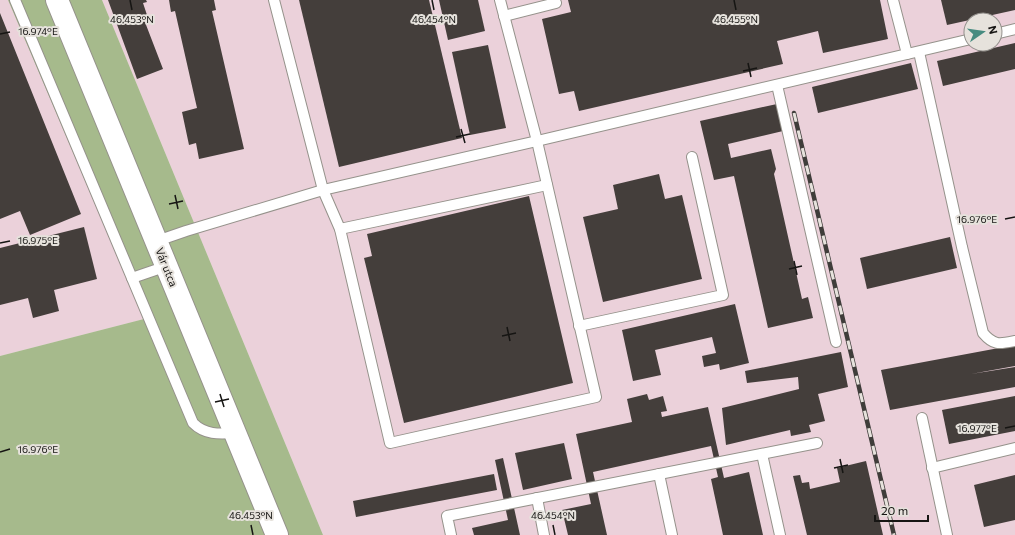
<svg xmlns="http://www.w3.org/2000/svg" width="1015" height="535" font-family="Commissioner,sans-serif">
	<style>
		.industrial { fill: #ebd1da; fill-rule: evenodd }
		.green { fill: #a6ba8c }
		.building { fill: #443e3b }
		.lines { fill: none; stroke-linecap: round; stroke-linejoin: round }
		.lane-casing { stroke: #95928b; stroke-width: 12 }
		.secondary-casing { stroke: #95928b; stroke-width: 24 }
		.lane { stroke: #fff; stroke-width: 10 }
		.secondary { stroke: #fff; stroke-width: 22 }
		.rail-casing { stroke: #3f3d3a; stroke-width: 4.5 }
		.rail { stroke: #e6e2dc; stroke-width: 3; stroke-dasharray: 9; stroke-linecap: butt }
		.ticks { fill: none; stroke: #161513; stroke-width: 1.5 }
		.labels { text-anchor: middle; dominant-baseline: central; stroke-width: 4; stroke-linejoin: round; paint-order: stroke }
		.street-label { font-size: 11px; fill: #161513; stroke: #e6e2dc }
		.ticks-label { font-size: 10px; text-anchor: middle; fill: #161513; stroke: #e6e2dc; stroke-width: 4; stroke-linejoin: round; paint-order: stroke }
	</style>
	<rect width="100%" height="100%" fill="#e6e2dc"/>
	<g class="industrial">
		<polygon points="0,0 8,0 144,319 0,356"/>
		<path d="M102,0h913v535h-692zM971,20h24v24h-24z"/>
	</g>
	<polygon class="green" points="8,0 102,0 323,535 0,535 0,356 144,319"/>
	<g class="building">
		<polygon points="108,0 146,0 147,2 143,3 147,15 143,17 163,69 137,79"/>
		<polygon points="169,0 214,0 216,10 212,11 244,149 199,159 196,143 189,145 182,112 197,108 175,11 171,12"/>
		<polygon points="299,0 429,0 462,138 339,167"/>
		<polygon points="439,0 478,0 485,31 448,40"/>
		<polygon points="568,0 880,0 888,39 823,53 818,31 777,41 783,64 579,111 574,91 559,94 542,19 571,12"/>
		<polygon points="941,0 1015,0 1015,10 947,25"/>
		<polygon points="0,13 81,214 30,235 20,211 0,219"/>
		<polygon points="1015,43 1015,69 943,86 937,61"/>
		<polygon points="488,45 506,128 470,135 452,52"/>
		<polygon points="911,63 918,89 818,113 812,87"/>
		<polygon points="777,104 783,131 728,144 731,158 771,149 776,169 774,174 802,299 808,297 813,318 768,328 734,176 714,180 700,121"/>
		<polygon points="659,174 665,199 682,195 702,279 603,302 583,217 618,209 613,185"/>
		<polygon points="529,196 573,383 404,423 364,258 372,256 367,234"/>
		<polygon points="84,227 97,279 54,290 59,311 33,318 28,298 0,305 0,248"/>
		<polygon points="950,237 957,268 867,289 860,258"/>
		<polygon points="735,304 749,363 720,370 719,364 704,367 702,356 716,353 712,337 655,350 661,375 633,381 622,330"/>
		<polygon points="1015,345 1015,366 971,374 1015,367 1015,387 890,410 881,370"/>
		<polygon points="841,352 848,387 818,394 825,421 809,425 811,432 791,436 790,430 726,445 722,408 799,389 798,377 747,383 745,371"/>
		<polygon points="647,394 649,400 663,396 667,411 661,412 662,417 708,407 724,478 749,472 763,535 723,535 711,479 718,477 711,446 593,472 607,535 568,535 562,510 591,504 576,434 632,422 627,399"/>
		<polygon points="1015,396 1015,431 949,444 942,410"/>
		<polygon points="564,443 572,479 523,490 515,453"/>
		<polygon points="503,458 520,535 474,535 472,528 508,520 495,460"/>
		<polygon points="866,461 883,535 807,535 793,476 800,475 802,483 809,482 810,489 840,482 837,468"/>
		<polygon points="494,474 497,490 356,517 353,501"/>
		<polygon points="1015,475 1015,520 984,527 974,485"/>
	</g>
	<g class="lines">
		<defs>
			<g id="lane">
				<path d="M15,0l178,423c12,12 26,11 42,10"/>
				<polyline points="274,0 323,190 340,229 390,443 596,397 537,141 500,0"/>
				<polyline points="893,0 907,54"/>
				<polyline points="504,16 556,3"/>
				<polyline points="995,34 1015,29"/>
				<path d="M919,52l43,195 21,86c11,13 17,11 32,8"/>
				<polyline points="777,85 836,342"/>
				<polyline points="340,229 547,185"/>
				<polyline points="157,241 186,231 323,190 537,141 971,39"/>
				<polyline points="132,278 167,266"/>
				<polyline points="579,326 723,295 692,157"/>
				<polyline points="922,418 947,535"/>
				<polyline points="762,454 780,535"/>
				<polyline points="932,468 1015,448"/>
				<polyline points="659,474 672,535"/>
				<polyline points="537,498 544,535"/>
				<polyline points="451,535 447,516 817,443"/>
			</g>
			<polyline id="secondary" points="57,0 277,535"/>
		</defs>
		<use href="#lane" class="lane-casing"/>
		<use href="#secondary" class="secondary-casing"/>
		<use href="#lane" class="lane"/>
		<use href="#secondary" class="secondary"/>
		<defs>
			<polyline id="rail" points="794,113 894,535"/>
		</defs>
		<use href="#rail" class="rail-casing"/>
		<use href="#rail" class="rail"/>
	</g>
	<path class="ticks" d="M130,0l2,10M432,0l2,10M734,0l2,10M0,34l10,-2M748,63l3,14M743,71l14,-3M461,129l4,14M456,137l14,-3M175,195l3,14M169,204l14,-3M1005,219l10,-2M0,243l10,-2M794,261l3,14M789,269l13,-3M507,327l3,14M502,336l14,-3M220,394l4,13M215,402l14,-3M1005,428l10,-2M0,452l10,-3M840,459l3,14M834,468l14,-3M251,525l2,10M553,525l2,10"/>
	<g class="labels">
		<g class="street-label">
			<text transform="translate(167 267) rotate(68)">Vár utca</text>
		</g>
	</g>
	<g class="ticks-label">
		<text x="132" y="23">46.453°N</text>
		<text x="434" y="23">46.454°N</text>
		<text x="736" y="23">46.455°N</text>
		<text x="38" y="35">16.974°E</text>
		<text x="977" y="223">16.976°E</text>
		<text x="38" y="244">16.975°E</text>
		<text x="977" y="432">16.977°E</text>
		<text x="38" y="453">16.976°E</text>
		<text x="251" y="519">46.453°N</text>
		<text x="553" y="519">46.454°N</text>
	</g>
	<g transform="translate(983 32) rotate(77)"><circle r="19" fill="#e6e2dc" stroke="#93908c"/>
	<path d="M0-3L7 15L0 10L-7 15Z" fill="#478b80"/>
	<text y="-6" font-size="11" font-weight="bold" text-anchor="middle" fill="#161513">N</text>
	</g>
	<path d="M875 515v6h53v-6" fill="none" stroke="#161513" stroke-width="2"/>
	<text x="881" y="515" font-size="12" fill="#161513" stroke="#e6e2dc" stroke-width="3" paint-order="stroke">20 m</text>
</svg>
